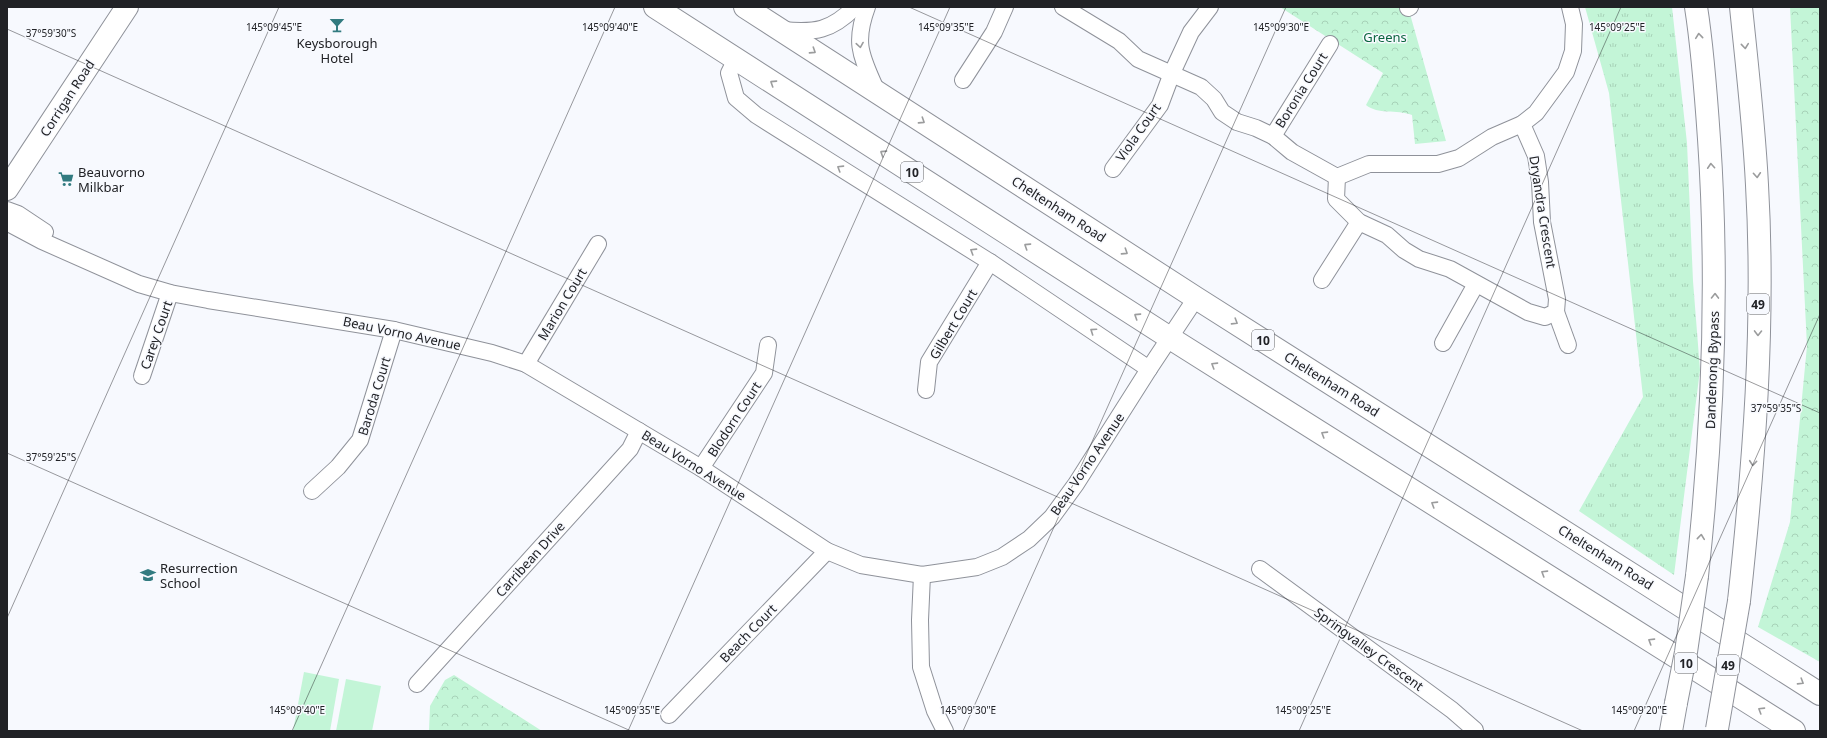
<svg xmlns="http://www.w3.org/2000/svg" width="1827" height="738" font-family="'Noto Sans',sans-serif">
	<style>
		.grass { fill: url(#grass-tufts) }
		.forest { fill: url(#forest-crowns) }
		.garden { fill: #c3f5d7 }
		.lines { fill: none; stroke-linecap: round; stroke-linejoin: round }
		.minor-casing { stroke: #8f929a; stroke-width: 18 }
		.secondary-casing { stroke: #8f929a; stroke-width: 24 }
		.primary-casing { stroke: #8f929a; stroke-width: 24 }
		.trunk-casing { stroke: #8f929a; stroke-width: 24 }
		.minor { stroke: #fff; stroke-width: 16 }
		.secondary { stroke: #fff; stroke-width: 22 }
		.primary { stroke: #fff; stroke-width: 22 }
		.trunk { stroke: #fff; stroke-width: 22 }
		.trunk-bridge-casing { stroke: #8f929a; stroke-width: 24; stroke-linecap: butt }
		.trunk-bridge { stroke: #fff; stroke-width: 22 }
		.oneway { stroke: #9b9c9d }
		.ticks { fill: none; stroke: #212226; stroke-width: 1; stroke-opacity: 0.45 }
		.labels { text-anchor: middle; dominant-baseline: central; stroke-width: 3; stroke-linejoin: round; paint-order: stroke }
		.shield { fill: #f7f9fe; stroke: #616267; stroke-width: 1 }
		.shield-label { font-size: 12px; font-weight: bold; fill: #212226 }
		.park-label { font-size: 13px; fill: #0c6640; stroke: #f7f9fe }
		.poi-label { font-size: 13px; fill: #212226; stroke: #f7f9fe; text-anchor: start }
		.street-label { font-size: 13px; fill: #212226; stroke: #f7f9fe }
		.ticks-label { font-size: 10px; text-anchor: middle; fill: #212226; stroke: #f7f9fe; stroke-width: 3; stroke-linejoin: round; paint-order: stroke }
	</style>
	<defs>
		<pattern id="grass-tufts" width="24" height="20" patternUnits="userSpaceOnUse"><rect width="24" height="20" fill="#c3f5d7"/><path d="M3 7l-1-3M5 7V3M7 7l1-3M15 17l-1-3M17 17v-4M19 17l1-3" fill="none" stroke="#a7d2b8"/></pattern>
		<pattern id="forest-crowns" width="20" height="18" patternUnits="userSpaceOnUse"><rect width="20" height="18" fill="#c3f5d7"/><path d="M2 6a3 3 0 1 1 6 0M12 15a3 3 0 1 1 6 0" fill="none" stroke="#a7d2b8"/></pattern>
	</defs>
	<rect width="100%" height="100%" fill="#f7f9fe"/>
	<polygon class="grass" points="1585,7 1672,7 1687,143 1693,281 1700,370 1674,575 1579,511 1643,397 1609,93"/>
	<g class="forest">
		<path d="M1280,7h128l38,134 -31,3 -3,-29c-16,-6 -34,0 -46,-10l17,-32z"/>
		<polygon points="1790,7 1820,7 1820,662 1758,627 1790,522 1807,346"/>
		<polygon points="454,675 542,731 429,731 430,706 445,680"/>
	</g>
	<g class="garden">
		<polygon points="304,672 339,679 330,731 293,731"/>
		<polygon points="346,679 381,686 372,731 336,731"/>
	</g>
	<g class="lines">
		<defs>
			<g id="minor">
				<path d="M867,7c-14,38 -5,50 10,85"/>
				<polyline points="1063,7 1119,41 1138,59 1201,87 1214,99 1222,112 1237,122 1256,128 1273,136 1292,152 1337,177 1369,164 1438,164 1459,158 1492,137 1522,124 1536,113 1566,72 1573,51 1574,24 1570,7"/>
				<polyline points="1408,8 1410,7"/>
				<path d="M783,30c32,3 48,1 72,-23"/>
				<polyline points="736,59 729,73 736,98 756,115 990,262 1149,369"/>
				<polyline points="963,80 994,32 1005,7"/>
				<polyline points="1273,136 1330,44"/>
				<polyline points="1113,169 1160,105 1172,73 1191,32 1210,7"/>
				<polyline points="1337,177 1336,199 1359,222 1387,235 1404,250 1419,259 1450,269 1528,312 1545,317 1556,312 1557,299 1542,222 1540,182 1536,156 1522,124"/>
				<polyline points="7,210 18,214 45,232"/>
				<polyline points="7,219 12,225 42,241 139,284 170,293 208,300 394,330 492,353 526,364 701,468 827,551 861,565 922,575 977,567 1002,557 1029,539 1052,517 1076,484 1149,369 1196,298"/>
				<polyline points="1322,280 1359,222"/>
				<polyline points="1556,312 1568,345"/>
				<polyline points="1443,343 1476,284"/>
				<polyline points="526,364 598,244"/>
				<polyline points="142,376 170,293"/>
				<polyline points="926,390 929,362 990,262"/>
				<polyline points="701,468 764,373 768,345"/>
				<polyline points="312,491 338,467 360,440 394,330"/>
				<polyline points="1260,569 1452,710 1475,730 1474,731"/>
				<polyline points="922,575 920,620 921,667 935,711 945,731"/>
				<polyline points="417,684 630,449 639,431"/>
				<polyline points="669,715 827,551"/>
			</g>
			<polyline id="secondary" points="7,189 127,7"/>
			<g id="primary">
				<polyline points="655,7 1170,338 1794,731"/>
				<polyline points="745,7 1196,298 1820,694"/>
			</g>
			<g id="trunk">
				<path d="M1696,7c7,44 10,88 13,132 10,146 4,291 -12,437"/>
				<path d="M1739,601c15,-138 26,-277 18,-416 -3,-60 -10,-119 -16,-178"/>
				<polyline points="1671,731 1676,703"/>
			</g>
		</defs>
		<use href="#minor" class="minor-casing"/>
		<use href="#secondary" class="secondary-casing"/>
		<use href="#primary" class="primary-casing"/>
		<use href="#trunk" class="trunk-casing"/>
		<use href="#minor" class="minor"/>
		<use href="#secondary" class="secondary"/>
		<use href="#primary" class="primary"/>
		<use href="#trunk" class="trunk"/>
		<defs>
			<g id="trunk-bridge">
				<polyline points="1676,703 1686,652 1697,576"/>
				<polyline points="1717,729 1739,601"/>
			</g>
		</defs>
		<use href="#trunk-bridge" class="trunk-bridge-casing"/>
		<use href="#trunk-bridge" class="trunk-bridge"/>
	</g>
	<defs><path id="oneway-chevron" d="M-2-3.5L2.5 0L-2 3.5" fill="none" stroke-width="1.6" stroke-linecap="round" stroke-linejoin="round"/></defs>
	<g class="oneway">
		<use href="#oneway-chevron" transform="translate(1699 36) rotate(-96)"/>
		<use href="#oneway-chevron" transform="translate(860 45) rotate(81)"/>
		<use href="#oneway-chevron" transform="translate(1745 46) rotate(84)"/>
		<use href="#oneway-chevron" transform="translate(813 51) rotate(33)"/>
		<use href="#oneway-chevron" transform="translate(773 83) rotate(-147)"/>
		<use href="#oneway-chevron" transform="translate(922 121) rotate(33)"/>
		<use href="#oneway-chevron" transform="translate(883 153) rotate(-147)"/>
		<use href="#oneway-chevron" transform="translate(1711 166) rotate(-94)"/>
		<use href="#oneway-chevron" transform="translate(840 168) rotate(-148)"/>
		<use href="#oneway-chevron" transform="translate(1757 175) rotate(86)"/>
		<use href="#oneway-chevron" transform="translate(1027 246) rotate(-147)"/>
		<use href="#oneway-chevron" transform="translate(973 251) rotate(-148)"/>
		<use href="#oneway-chevron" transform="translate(1125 252) rotate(33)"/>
		<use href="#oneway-chevron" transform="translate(1715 296) rotate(-89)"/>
		<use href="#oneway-chevron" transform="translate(1137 316) rotate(-147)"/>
		<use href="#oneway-chevron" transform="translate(1235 322) rotate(32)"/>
		<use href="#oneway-chevron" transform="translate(1093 331) rotate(-146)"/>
		<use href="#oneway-chevron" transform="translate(1758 333) rotate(91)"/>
		<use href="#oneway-chevron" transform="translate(1214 365) rotate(-148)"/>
		<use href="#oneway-chevron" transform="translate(1324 434) rotate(-148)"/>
		<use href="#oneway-chevron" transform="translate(1753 463) rotate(95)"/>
		<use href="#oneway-chevron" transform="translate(1434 504) rotate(-148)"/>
		<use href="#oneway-chevron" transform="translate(1701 537) rotate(-84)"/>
		<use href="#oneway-chevron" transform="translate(1544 573) rotate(-148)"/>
		<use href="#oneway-chevron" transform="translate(1651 641) rotate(-148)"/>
		<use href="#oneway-chevron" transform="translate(1801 682) rotate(32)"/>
		<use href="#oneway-chevron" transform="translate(1761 710) rotate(-148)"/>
	</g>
	<path class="ticks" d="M909,7l911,406M7,29l1576,702M7,453l624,278M7,618l272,-611M292,731l323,-724M628,731l322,-724M963,731l323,-724M1299,731l322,-724M1634,731l186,-417"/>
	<defs>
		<symbol id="bar-bare" viewBox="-9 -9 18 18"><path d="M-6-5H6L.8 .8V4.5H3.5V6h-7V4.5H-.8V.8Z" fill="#327b80" stroke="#f7f9fe" stroke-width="2.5" paint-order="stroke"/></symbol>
		<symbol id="supermarket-bare" viewBox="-9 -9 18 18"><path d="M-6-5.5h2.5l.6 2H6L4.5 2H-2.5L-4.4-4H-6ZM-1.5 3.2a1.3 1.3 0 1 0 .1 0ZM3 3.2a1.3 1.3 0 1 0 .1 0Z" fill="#327b80" stroke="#f7f9fe" stroke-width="2.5" paint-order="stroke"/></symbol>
		<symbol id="school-bare" viewBox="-9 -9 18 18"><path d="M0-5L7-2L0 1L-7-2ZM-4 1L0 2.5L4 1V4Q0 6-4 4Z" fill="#327b80" stroke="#f7f9fe" stroke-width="2.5" paint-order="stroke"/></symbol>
	</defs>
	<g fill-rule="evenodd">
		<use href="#bar-bare" x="326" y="14" width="22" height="22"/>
		<use href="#supermarket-bare" x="55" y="168" width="22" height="22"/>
		<use href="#school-bare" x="137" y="564" width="22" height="22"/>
	</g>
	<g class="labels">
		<g class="shield">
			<rect x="901" y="162" width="22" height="20" rx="3"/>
			<rect x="1747" y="294" width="22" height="20" rx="3"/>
			<rect x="1252" y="330" width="22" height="20" rx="3"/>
			<rect x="1675" y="653" width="22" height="20" rx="3"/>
			<rect x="1717" y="655" width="22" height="20" rx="3"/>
		</g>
		<g class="shield-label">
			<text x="912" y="172">10</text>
			<text x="1758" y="304">49</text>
			<text x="1263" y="340">10</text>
			<text x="1686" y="663">10</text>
			<text x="1728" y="665">49</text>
		</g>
		<g class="park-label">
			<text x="1385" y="37">Greens</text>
		</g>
		<g class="poi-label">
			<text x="337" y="43" text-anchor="middle">Keysborough<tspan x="337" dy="15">Hotel</tspan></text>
			<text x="78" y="172">Beauvorno<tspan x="78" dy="15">Milkbar</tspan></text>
			<text x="160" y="568">Resurrection<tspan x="160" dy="15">School</tspan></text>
		</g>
		<g class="street-label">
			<text transform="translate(1301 90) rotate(-58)">Boronia Court</text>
			<text transform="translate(67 98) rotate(-57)">Corrigan Road</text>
			<text transform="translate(1138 132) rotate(-55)">Viola Court</text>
			<text transform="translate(1059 209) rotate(33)">Cheltenham Road</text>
			<text transform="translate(1543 212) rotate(81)">Dryandra Crescent</text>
			<text transform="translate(562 304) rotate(-59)">Marion Court</text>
			<text transform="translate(953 324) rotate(-59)">Gilbert Court</text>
			<text transform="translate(402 333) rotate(12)">Beau Vorno Avenue</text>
			<text transform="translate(156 335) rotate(-71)">Carey Court</text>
			<text transform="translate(1712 370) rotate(-88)">Dandenong Bypass</text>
			<text transform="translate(1332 384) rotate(32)">Cheltenham Road</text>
			<text transform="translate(374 396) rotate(-73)">Baroda Court</text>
			<text transform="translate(734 419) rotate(-57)">Blodorn Court</text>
			<text transform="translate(1087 464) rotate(-56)">Beau Vorno Avenue</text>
			<text transform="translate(694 465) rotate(32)">Beau Vorno Avenue</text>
			<text transform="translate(1606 557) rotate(32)">Cheltenham Road</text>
			<text transform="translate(530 559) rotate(-48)">Carribean Drive</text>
			<text transform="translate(748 633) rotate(-46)">Beach Court</text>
			<text transform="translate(1369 649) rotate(36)">Springvalley Crescent</text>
		</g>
	</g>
	<g class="ticks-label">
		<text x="274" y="31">145°09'45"E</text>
		<text x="610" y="31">145°09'40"E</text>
		<text x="946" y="31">145°09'35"E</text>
		<text x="1281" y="31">145°09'30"E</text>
		<text x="1617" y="31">145°09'25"E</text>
		<text x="51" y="37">37°59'30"S</text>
		<text x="1776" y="412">37°59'35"S</text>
		<text x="51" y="461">37°59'25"S</text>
		<text x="297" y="714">145°09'40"E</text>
		<text x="632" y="714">145°09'35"E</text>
		<text x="968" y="714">145°09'30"E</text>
		<text x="1303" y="714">145°09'25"E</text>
		<text x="1639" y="714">145°09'20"E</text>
	</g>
	<rect width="1827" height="738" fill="none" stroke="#212226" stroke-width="16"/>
</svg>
